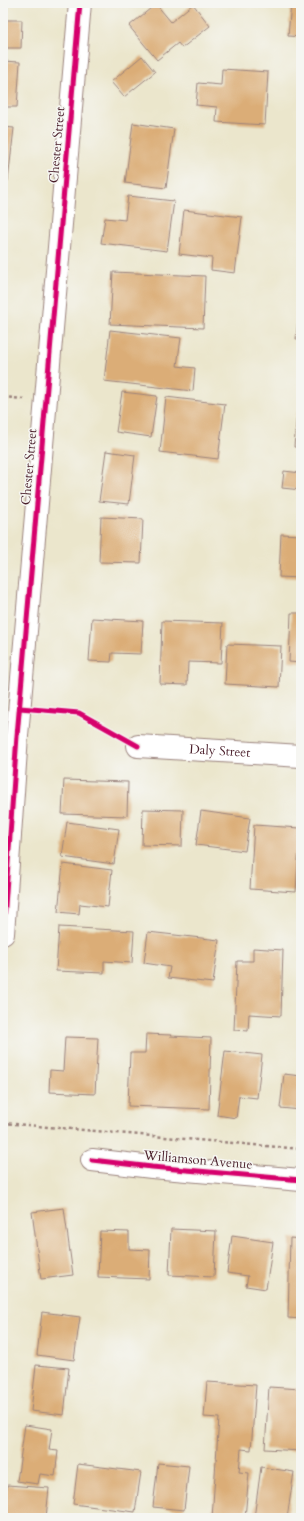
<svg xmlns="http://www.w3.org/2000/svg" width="304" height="1521" font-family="Cardo,serif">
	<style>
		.building { fill: #dbad77 }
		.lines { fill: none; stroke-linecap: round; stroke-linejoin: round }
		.minor-casing { stroke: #9a827c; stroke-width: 24 }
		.path { stroke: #9a827c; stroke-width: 2.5; stroke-dasharray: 3 3; stroke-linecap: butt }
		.minor { stroke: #fff; stroke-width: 22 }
		.cycleway-casing { stroke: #f6f6f2; stroke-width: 8 }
		.cycleway { stroke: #d6006c; stroke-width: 5 }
		.labels { text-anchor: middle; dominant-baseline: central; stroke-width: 3; stroke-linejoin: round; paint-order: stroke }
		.street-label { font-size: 13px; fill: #4a1f2b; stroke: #f6f6f2 }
	</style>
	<rect width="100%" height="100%" fill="#f6f6f2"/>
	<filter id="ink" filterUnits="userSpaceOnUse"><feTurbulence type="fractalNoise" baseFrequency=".025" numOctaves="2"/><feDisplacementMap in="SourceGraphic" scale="8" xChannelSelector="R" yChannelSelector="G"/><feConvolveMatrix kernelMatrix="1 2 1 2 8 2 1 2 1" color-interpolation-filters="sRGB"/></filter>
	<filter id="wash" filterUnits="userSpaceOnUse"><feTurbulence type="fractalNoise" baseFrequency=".012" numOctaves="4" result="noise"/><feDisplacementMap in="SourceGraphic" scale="16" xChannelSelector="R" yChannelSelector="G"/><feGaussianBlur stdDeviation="0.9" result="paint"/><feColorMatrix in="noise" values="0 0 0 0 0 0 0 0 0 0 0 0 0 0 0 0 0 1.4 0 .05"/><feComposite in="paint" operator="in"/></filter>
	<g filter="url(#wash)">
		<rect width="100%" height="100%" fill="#ebe6cc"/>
		<g id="blocks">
			<g class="building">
				<polygon points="291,3 301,3 301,37 288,36"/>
				<polygon points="156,4 171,22 193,4 210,26 182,48 178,43 157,60 129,26"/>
				<polygon points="3,20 22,20 21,48 3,48"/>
				<polygon points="142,56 155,72 124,97 111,82"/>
				<polygon points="3,61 20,62 17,107 3,107"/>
				<polygon points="222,69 268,72 265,125 216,122 217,107 196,105 198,83 221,85"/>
				<polygon points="133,123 174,129 166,188 125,183"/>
				<polygon points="3,127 14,128 8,181 3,181"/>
				<polygon points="128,196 174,201 167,251 101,243 105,218 125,220"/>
				<polygon points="184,210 242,217 235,273 211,270 212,258 179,254"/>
				<polygon points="113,272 205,276 203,328 110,324"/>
				<polygon points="300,299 301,300 301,339 296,339"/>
				<polygon points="110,330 181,338 177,366 195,368 193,391 104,381"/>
				<polygon points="122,392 157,396 151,437 116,432"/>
				<polygon points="166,397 225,404 218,459 160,452"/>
				<polygon points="297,411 301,411 301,447 294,447"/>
				<polygon points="106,451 135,455 129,504 99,501"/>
				<polygon points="284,471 301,473 301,490 282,488"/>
				<polygon points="101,517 143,519 141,563 99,562"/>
				<polygon points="281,534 301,535 301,578 279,577"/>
				<polygon points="291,613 301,613 301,663 289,662"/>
				<polygon points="92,618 143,621 141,654 112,653 111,662 89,661"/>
				<polygon points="162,621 223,623 221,663 188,662 187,685 160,684"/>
				<polygon points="227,644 281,646 279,687 225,684"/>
				<polygon points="64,780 128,782 127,816 62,814"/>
				<polygon points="143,809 183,810 182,846 142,845"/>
				<polygon points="201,811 250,818 245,851 196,845"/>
				<polygon points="67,822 119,829 114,864 62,857"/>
				<polygon points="254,825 300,828 296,892 250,889"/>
				<polygon points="63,864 112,870 108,907 80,904 79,914 58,912"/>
				<polygon points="59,927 134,931 132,963 104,961 104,973 56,971"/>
				<polygon points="148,932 219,940 213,983 168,978 170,967 144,963"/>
				<polygon points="253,948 283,950 281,1016 249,1014 248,1031 234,1030 237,961 253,961"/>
				<polygon points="146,1034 171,1035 170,1036 211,1038 209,1109 128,1106 130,1053 145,1053"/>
				<polygon points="65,1037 98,1038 95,1094 49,1092 50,1070 63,1071"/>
				<polygon points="225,1051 262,1055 257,1098 239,1096 236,1118 217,1115"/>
				<polygon points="284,1074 301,1076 301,1110 280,1108"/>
				<polygon points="64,1208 73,1275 41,1279 32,1212"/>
				<polygon points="171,1229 216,1231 214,1277 169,1275"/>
				<polygon points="100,1231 129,1232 129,1249 150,1250 149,1279 98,1277"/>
				<polygon points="232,1236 273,1242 266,1289 246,1286 248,1276 227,1273"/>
				<polygon points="290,1238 301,1239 301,1319 288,1318"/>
				<polygon points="42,1312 80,1317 74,1360 37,1355"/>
				<polygon points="36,1365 69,1368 64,1415 31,1411"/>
				<polygon points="207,1382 256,1385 251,1450 241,1449 239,1472 249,1473 245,1518 212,1518 219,1418 204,1417"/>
				<polygon points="269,1387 301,1389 301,1451 265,1449"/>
				<polygon points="25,1425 52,1429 49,1450 58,1451 55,1476 40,1474 38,1484 17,1481"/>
				<polygon points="158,1463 189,1466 184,1510 153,1507"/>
				<polygon points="78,1464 141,1472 135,1512 73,1504"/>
				<polygon points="261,1467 294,1472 287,1518 254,1518"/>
				<polygon points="7,1485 49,1488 46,1518 4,1518"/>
			</g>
		</g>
	</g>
	<g filter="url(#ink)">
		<use href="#blocks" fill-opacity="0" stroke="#9a827c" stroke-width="1"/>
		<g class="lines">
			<defs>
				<g id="minor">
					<path id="s1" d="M138,746l163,10"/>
					<polyline points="3,934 17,736 80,3"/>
					<polyline points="92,1160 152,1167 301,1180"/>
				</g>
			</defs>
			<use href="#minor" class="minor-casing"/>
			<g class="path">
				<polyline points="3,397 24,399"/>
				<polyline points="3,1123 301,1149"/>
			</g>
			<use href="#minor" class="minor"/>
			<defs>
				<g id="cycleway">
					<polyline points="20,708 79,713 138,746"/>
					<polyline points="3,934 17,736 80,3"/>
					<polyline points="92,1160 152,1167 301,1180"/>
				</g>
			</defs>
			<use href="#cycleway" class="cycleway-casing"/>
			<use href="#cycleway" class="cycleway"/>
		</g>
	</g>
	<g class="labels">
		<g class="street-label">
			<text transform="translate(57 145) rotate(-85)">Chester Street</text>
			<text transform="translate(29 467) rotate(-85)">Chester Street</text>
			<text stroke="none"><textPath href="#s1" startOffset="82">Daly Street</textPath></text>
			<text transform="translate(198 1160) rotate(5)">Williamson Avenue</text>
		</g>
	</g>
	<rect width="304" height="1521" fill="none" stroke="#f6f6f2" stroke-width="16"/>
</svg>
